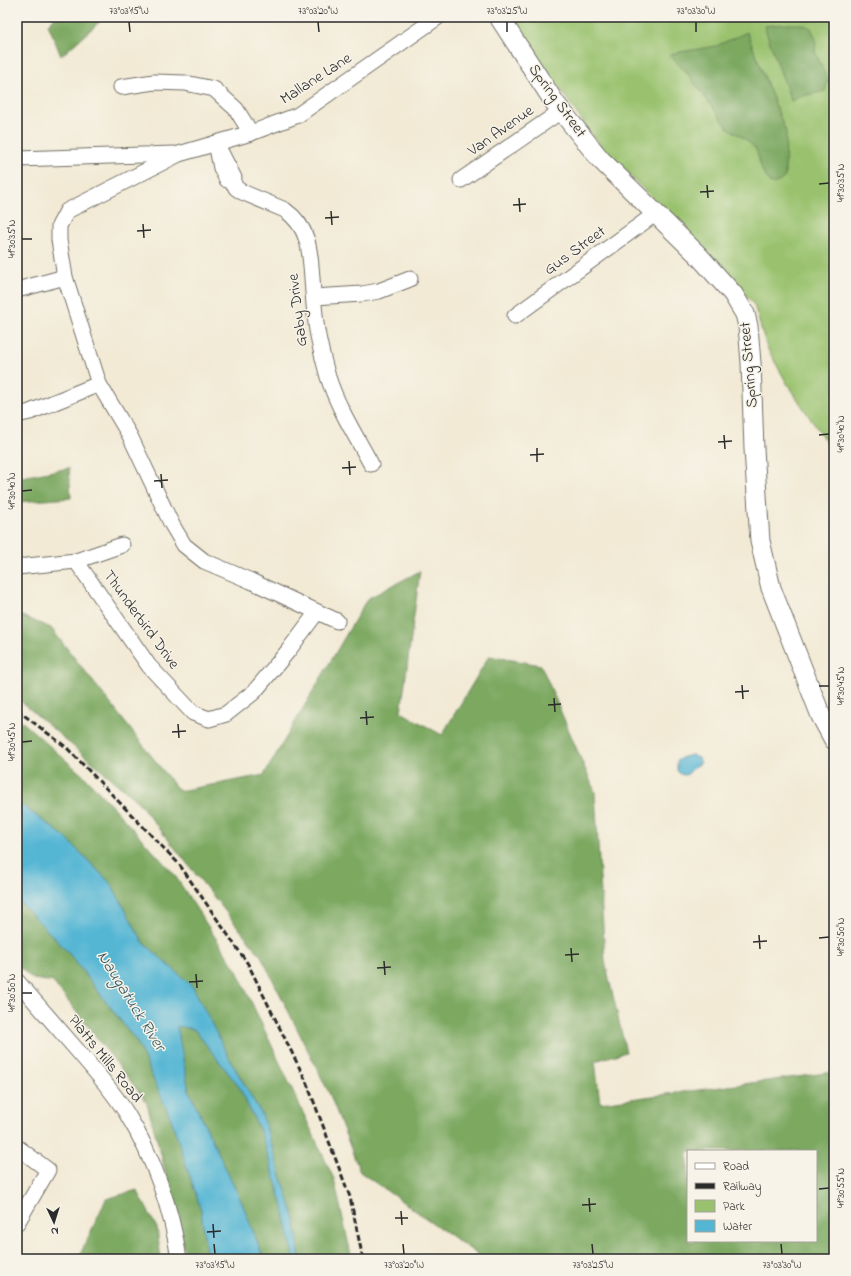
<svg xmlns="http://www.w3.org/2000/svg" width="851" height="1276" font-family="'Indie Flower',sans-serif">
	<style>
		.green { fill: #9ac26e; stroke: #62764c }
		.forest { fill: #7ba861; stroke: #536a46; fill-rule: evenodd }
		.water { fill: #55b6d4; stroke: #407080 }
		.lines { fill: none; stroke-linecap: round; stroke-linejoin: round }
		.minor-casing { stroke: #716e66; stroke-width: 17 }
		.major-casing { stroke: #716e66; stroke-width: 21 }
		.minor { stroke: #fff; stroke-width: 15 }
		.major { stroke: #fff; stroke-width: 19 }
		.rail { stroke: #2b2b2b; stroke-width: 3; stroke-dasharray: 6 3; stroke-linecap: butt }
		.ticks { fill: none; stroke: #2b2b2b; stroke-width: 1.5 }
		.labels { text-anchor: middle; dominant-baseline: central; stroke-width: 3; stroke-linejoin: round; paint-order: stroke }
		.street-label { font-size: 16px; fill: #2b2b2b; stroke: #f7f3e8 }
		.water-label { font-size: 17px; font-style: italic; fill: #3a5c66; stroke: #f7f3e8 }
		.neatline { fill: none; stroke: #2b2b2b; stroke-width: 1.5 }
		.ticks-label { font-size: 10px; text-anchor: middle; fill: #2b2b2b }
	</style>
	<rect width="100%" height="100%" fill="#f7f3e8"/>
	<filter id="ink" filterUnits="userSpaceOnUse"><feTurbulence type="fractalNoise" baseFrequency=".025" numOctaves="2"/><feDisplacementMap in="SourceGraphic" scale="8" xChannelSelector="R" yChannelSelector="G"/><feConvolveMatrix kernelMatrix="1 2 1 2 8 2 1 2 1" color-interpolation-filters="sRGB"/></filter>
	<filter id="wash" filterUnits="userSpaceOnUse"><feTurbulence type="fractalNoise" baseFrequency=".012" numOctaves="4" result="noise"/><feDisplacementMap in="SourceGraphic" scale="16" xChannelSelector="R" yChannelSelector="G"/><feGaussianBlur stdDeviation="0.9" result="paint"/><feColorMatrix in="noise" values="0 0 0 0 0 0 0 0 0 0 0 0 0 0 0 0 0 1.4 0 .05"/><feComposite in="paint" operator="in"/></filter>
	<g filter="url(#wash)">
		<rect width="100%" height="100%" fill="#f2ead5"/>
		<polygon class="green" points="511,17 834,17 834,454 788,385 767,348 754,305 752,302 661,207 602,148 577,114"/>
		<g class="forest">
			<polygon points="55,17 105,17 61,56 48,24"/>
			<path d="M783,24h19l9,4 5,11 -1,13 13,28 -3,11c-13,4 -21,3 -34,10l-27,-75z"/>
			<polygon points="747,32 786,132 785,177 779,182 771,184 763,173 756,149 745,139 728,128 687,73 669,55 675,53 716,46"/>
			<polygon points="69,468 71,498 17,502 17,478"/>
			<path d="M420,571l-19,141 41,23 47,-79 52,9 54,127 10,169 21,91 -31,9 5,42 234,-31v187h-350l-124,-87 -30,-77 -69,-139 -123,-154 -121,-104v-84l34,14 128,163 85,-16 103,-176zM688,1151h128v90h-128z"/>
			<polygon points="17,717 87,779 174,874 237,971 334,1179 352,1259 300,1259 295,1220 262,1115 229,1058 193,988 143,942 111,884 64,836 17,802"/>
			<polygon points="17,899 68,952 137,1042 171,1119 201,1210 207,1259 186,1259 161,1154 146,1101 53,982 33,979 17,965"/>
			<polygon points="177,1026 194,1029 239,1087 261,1133 282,1203 294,1259 264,1259 242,1203 189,1091"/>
			<polygon points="137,1190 157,1228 161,1259 78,1259 106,1199"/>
		</g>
		<g class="water">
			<path d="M692,755l7,3 2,5c-2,2 -6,3 -8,5 -5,7 -9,10 -16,3v-10l6,-4z"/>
			<polygon points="17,802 64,836 111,884 143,942 193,987 229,1058 262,1115 295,1220 300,1259 294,1259 282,1203 261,1133 239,1087 194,1029 177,1026 189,1091 242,1203 264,1259 207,1259 201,1210 171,1119 137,1042 68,952 17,899"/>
		</g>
	</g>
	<g filter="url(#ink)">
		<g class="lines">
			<defs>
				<g id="minor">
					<polyline points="121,87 154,82 185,83 214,89 236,109 251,133"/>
					<polygon points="216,143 234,178 233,182 227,180 221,168"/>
					<polyline points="17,159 174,154"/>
					<polyline points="461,180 561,111"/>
					<path d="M233,182l3,6 6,4 43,18c24,17 25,40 27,68 1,15 2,30 4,45 2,18 7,36 12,54 10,31 28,59 43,87"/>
					<polyline points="17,290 65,277"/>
					<polyline points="314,297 362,294 379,291 410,279"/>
					<polyline points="515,316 655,214"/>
					<polyline points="17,415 30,412 99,384"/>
					<polyline points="76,561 149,666 193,713 209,719 226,714 254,692 288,651 317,612"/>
					<polyline points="17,567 76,561 122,545"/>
					<polyline points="337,621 251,581 204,561 184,545 171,523 130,436 99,384 65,277 59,240 59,226 67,211 179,154 251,133 298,115 438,17"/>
					<path d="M17,981c20,23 40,46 60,69 18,21 36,41 50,64 26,42 45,96 52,145"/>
					<polyline points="17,1147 48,1170 17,1223"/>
				</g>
				<polyline id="major" points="499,17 555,103 600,159 698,255 733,294 745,314 748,326 751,363 754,449 760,541 771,588 821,716 834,740"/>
			</defs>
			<use href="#minor" class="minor-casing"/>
			<use href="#major" class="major-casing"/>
			<use href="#minor" class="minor"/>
			<use href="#major" class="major"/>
			<polyline class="rail" points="17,710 66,747 179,864 248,964 306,1081 350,1197 363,1259"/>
		</g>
	</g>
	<path class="ticks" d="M129,22l1,10M318,22l1,10M507,22v10M696,22v10M819,184l10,-1M707,185l1,13M700,192l14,-1M519,198l1,14M513,205l13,-1M331,211l1,14M325,218l14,-1M143,224l1,14M137,231l14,-1M22,239h10M724,435l1,14M819,435l10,-1M718,442l14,-1M537,448v14M530,455l14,-1M349,461l1,14M342,468l14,-1M161,474l1,14M154,481l14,-1M22,491l10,-1M742,685l1,14M819,686h10M735,692l14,-1M554,698l1,14M548,705l13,-1M366,711l1,14M360,718l14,-1M178,724l1,14M172,732l14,-1M22,742l10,-1M759,935l1,14M819,938l10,-1M753,942l14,-1M571,948l1,14M565,955l14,-1M384,961l1,14M377,968l14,-1M196,974l1,14M189,982l14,-1M22,993h10M819,1189l10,-1M589,1198l1,14M582,1205l14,-1M401,1211l1,14M395,1218h13M213,1224l1,14M207,1232l14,-1M214,1244l1,10M403,1244l1,10M592,1244l1,10M781,1244l1,10"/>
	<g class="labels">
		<g class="street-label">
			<text transform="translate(316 79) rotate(-33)">Mallane Lane</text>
			<text transform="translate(557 101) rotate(54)">Spring Street</text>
			<text transform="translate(501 131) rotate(-35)">Van Avenue</text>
			<text transform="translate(575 251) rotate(-36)">Gus Street</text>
			<text transform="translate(298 310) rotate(-97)">Gaby Drive</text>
			<text transform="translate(749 365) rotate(-95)">Spring Street</text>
			<text transform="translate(141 620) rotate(54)">Thunderbird Drive</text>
			<text transform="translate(105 1059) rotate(51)">Platts Mills Road</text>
		</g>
		<g class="water-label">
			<text transform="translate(131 1001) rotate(58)">Naugatuck River</text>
		</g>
	</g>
	<rect width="851" height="1276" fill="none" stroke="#f7f3e8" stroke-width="44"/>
	<rect x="687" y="1150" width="130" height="92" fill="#f7f3e8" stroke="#a5a39c"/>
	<rect x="695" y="1163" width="20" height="6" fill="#ffffff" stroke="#a5a39c"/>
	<text x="723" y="1170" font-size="12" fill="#2b2b2b">Road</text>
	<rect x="695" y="1183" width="20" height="6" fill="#2b2b2b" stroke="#a5a39c"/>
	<text x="723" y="1190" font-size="12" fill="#2b2b2b">Railway</text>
	<rect x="695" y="1200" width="20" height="12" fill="#9ac26e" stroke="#a5a39c"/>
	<text x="723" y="1210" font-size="12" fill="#2b2b2b">Park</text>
	<rect x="695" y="1220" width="20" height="12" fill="#55b6d4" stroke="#a5a39c"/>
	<text x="723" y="1230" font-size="12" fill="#2b2b2b">Water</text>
	<g transform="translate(54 1222) rotate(176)" stroke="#f7f3e8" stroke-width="3" paint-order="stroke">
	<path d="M0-3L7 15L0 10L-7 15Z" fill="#2b2b2b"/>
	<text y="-6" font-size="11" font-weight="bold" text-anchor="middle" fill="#2b2b2b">N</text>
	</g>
	<rect x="22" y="22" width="807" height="1232" class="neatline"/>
	<g class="ticks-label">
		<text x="129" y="14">73°03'15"W</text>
		<text x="318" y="14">73°03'20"W</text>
		<text x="507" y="14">73°03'25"W</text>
		<text x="696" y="14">73°03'30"W</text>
		<text transform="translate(840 183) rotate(-90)" y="4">41°30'35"N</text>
		<text transform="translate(11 239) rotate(-90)" y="4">41°30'35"N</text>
		<text transform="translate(840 434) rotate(-90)" y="4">41°30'40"N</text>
		<text transform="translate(11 491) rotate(-90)" y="4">41°30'40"N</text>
		<text transform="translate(840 686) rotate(-90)" y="4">41°30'45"N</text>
		<text transform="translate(11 742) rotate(-90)" y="4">41°30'45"N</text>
		<text transform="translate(840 937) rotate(-90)" y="4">41°30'50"N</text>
		<text transform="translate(11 993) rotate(-90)" y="4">41°30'50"N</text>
		<text transform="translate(840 1188) rotate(-90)" y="4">41°30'55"N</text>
		<text x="215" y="1268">73°03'15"W</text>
		<text x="404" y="1268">73°03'20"W</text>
		<text x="593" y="1268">73°03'25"W</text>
		<text x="782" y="1268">73°03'30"W</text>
	</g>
</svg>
